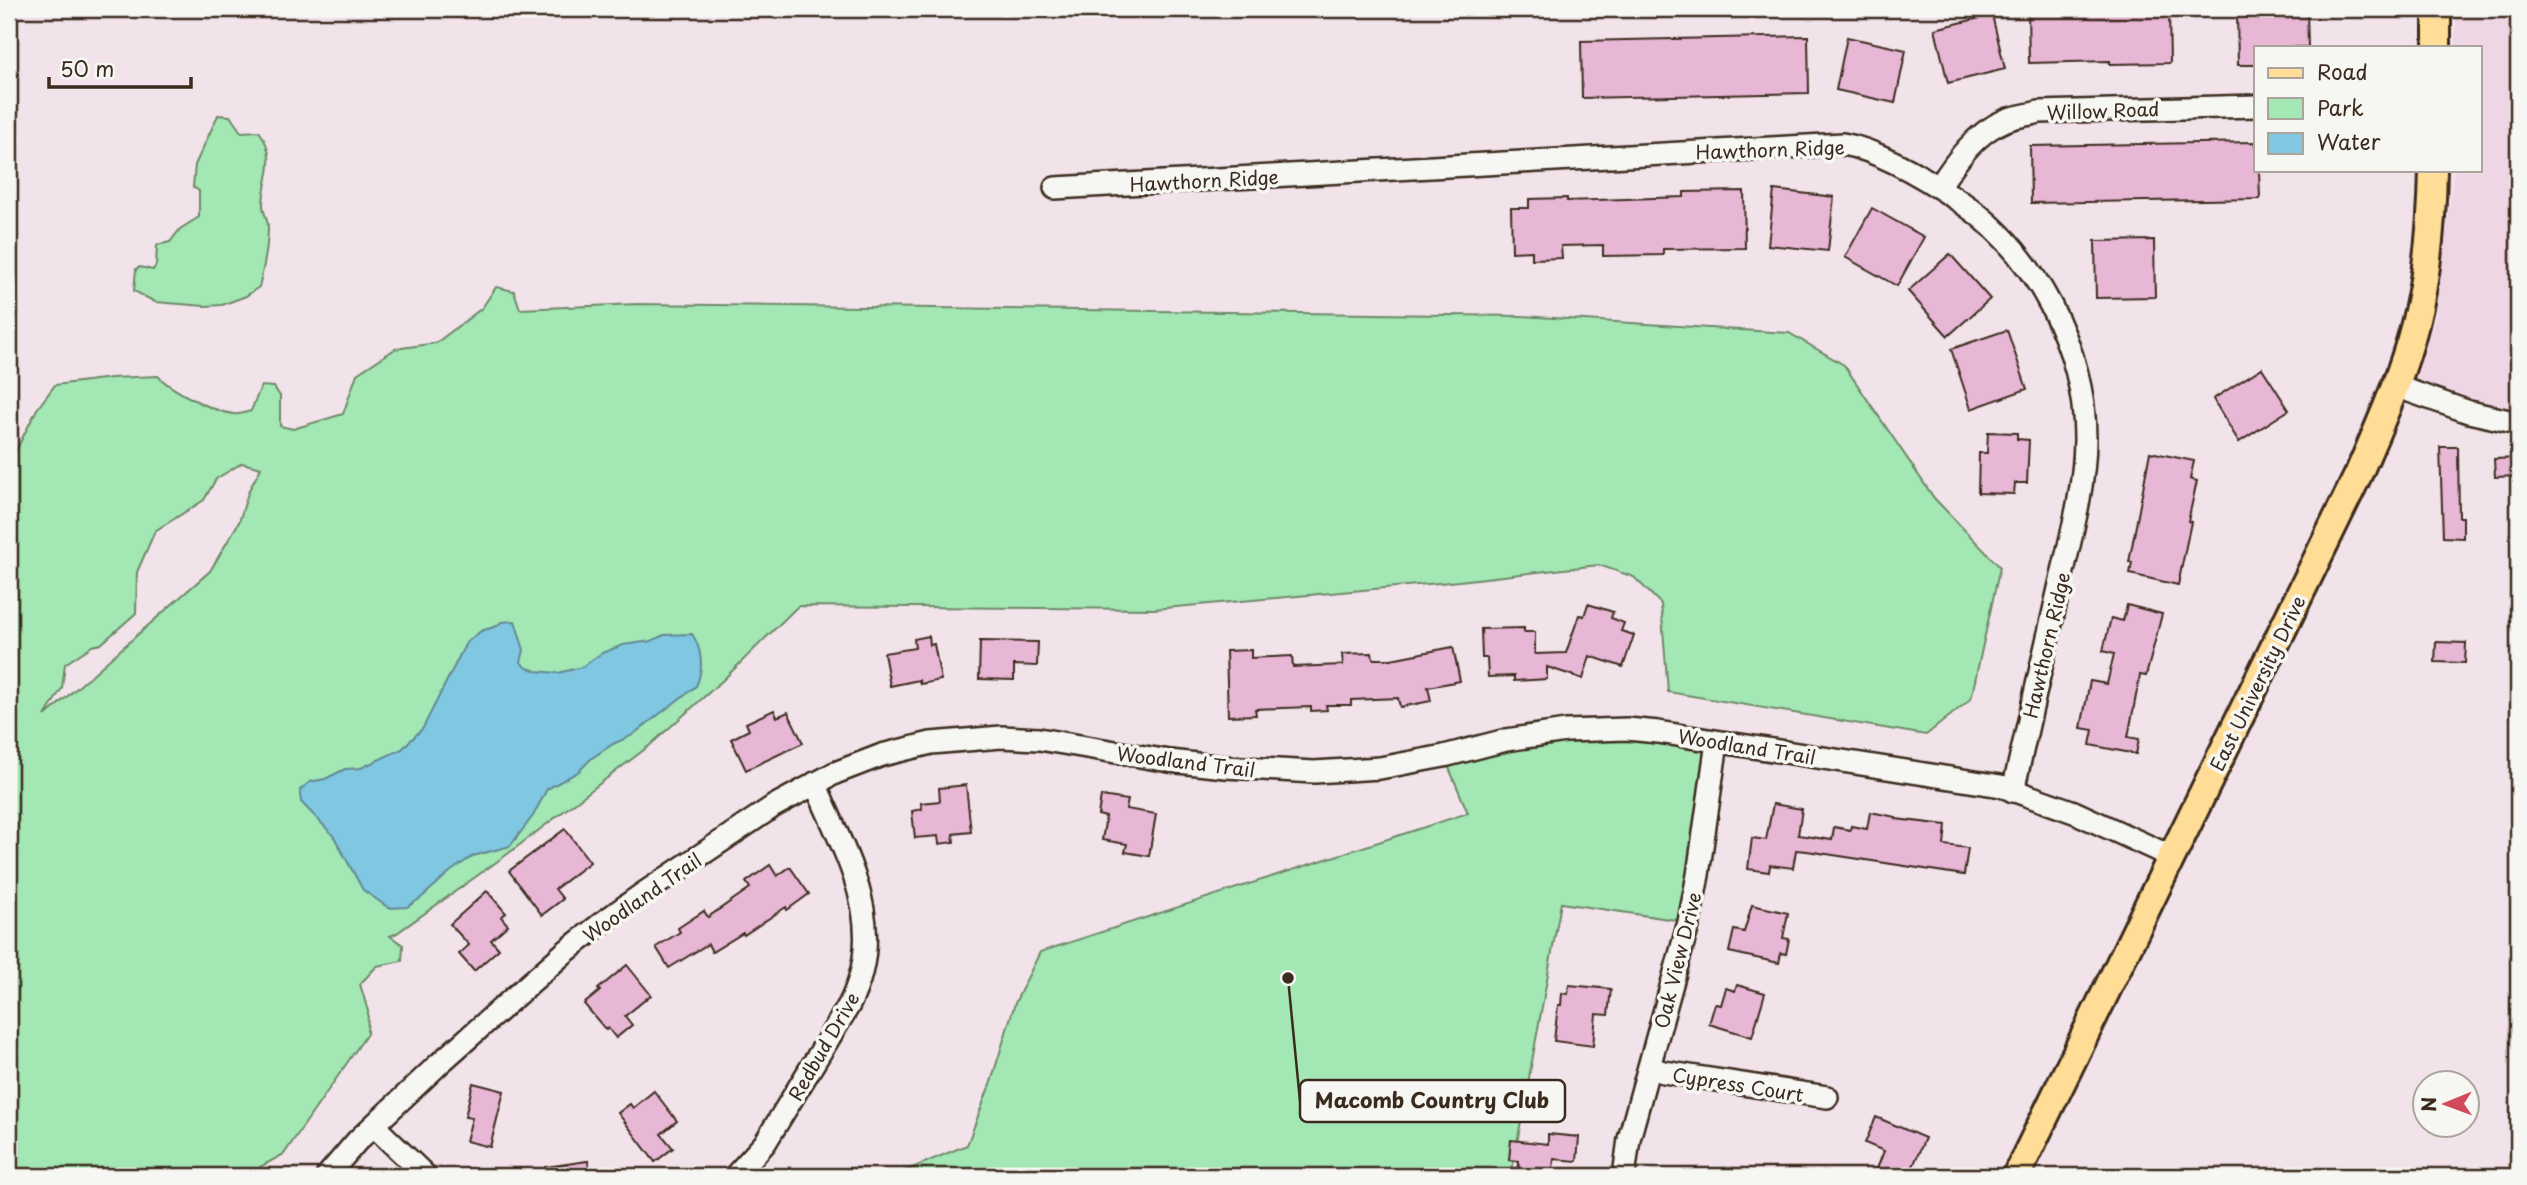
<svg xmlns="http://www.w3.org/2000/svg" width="2527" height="1185" font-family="'Playpen Sans',sans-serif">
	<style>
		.built { fill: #efd6e4 }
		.green { fill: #a2e7b4; stroke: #6e8869; stroke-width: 2; fill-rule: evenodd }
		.water { fill: #80c7e1; stroke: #648893; stroke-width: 2 }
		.building { fill: #e9b7d6; stroke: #3b2a1e; stroke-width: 2 }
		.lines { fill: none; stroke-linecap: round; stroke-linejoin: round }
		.minor-casing { stroke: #3b2a1e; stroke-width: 26 }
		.major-casing { stroke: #3b2a1e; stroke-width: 32 }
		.minor { stroke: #f6f6f2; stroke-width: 21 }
		.major { stroke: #ffdd96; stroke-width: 26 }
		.labels { text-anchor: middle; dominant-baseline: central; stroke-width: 7; stroke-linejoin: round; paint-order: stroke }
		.street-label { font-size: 19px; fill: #3b2a1e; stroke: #f6f6f2 }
		.leader { fill: none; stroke: #3b2a1e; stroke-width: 2.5 }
		.callout-dot { fill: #3b2a1e; stroke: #f6f6f2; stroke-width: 2.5 }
		.callout { fill: #f6f6f2; stroke: #3b2a1e; stroke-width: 2.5 }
		.callout-label { font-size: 21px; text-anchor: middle; font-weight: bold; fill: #3b2a1e }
	</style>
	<rect width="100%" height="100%" fill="#f2e3ea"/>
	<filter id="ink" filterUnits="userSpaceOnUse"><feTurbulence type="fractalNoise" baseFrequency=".0143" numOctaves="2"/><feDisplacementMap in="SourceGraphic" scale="14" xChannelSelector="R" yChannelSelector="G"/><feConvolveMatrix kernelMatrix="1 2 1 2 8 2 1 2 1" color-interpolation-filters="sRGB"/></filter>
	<g filter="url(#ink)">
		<polygon class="built" points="2456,9 2518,9 2518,423 2411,392 2436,316 2454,170 2480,170 2480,47 2456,47"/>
		<g class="green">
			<path d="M218,115l12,1 11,16 18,-1c20,29 5,44 4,74 0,8 5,14 5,22 0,21 -4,40 -9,60l-13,9 -24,9 -17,1 -50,-4 -21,-11 2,-22 4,-2 13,3 3,-5 1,-20 13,-3 10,-13 19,-12v-26l-6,-4 2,-22z"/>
			<path d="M496,287l18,4 6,18 117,-5 885,12 267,17 55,32 90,133 66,69 -29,132 -45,36 -258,-43 -7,-88 -27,-27 -35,-12 -149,17 -296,27 -356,-3 -75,74 -74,66 -140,107 -112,80 -7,3 13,9 -1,16 -25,5 -17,18 8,27 -1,23 -83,120 -24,13 -7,9h-244v-712l28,-55 18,-24 56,-7 47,-2c13,14 56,36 76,38 6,1 12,-2 17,-3l10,-25 13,1 6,9v30l13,3 50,-15 14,-40 38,-25 41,-6 46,-35zM242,463l19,5 -12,22 -10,32 -29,49 -165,145 17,-28 3,-24 27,-18 9,-2 35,-31 1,-41 18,-41 49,-31 12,-21z"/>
			<polygon points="1536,734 1717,742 1689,922 1561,903 1511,1176 893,1176 967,1145 991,1082 1015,1003 1040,952 1468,813 1444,756"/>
		</g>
		<path class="water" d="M515,621l9,29 -3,12 4,5 11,4 22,2 24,-6 20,-14 21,-8 28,-4 13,-6 28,-1c10,15 12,35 4,52l-65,50 -18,8 -21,14 -14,14 -31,17 -14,27 -23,30 -37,10 -22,15 -30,27 -14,9 -18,1 -26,-18 -30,-55 -32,-33 -1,-12 10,-8 15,-3 20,-10 16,-1 41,-19 21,-21 43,-85 15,-12 16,-5 4,-4z"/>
		<g class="building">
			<polygon points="2028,9 2169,9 2170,63 2110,64 2110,61 2029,63"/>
			<polygon points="2307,11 2308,47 2256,47 2256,65 2238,65 2237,13"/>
			<polygon points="1992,15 2005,69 1948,83 1935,29"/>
			<polygon points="1808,36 1809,93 1582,98 1581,41"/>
			<polygon points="1847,37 1906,50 1895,103 1836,90"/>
			<polygon points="2256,142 2256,170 2259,170 2260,199 2031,203 2030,146"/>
			<polygon points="1774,190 1834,197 1828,251 1768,245"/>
			<polygon points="1744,191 1745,248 1663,249 1663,255 1603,256 1603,245 1561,246 1562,258 1532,259 1532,251 1512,252 1511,208 1529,208 1529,199 1567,198 1567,201 1684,197 1684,192"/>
			<polygon points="1872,208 1924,237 1897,286 1845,257"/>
			<polygon points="2154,240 2155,297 2096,298 2095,241"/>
			<polygon points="1950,254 1990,299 1948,336 1908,291"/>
			<polygon points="2007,330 2027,389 1971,409 1951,349"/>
			<polygon points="2262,368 2289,410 2239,442 2213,399"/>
			<polygon points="1988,432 2017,433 2017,439 2029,440 2027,483 2015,483 2014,494 1978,493 1979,453 1987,453"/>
			<polygon points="2440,447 2458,447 2459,517 2463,517 2463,538 2443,537"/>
			<polygon points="2150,452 2194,461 2190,479 2197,481 2188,521 2191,522 2178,585 2130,574 2132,562 2129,562"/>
			<polygon points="2518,458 2518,476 2495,477 2494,459"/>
			<polygon points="1588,604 1613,612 1611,618 1624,623 1621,631 1634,635 1623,667 1590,656 1583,679 1547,667 1547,679 1514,681 1514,676 1488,677 1487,658 1482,658 1481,629 1524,628 1524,632 1535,632 1535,654 1566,653 1579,615 1584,616"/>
			<polygon points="2127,605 2162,614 2146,676 2140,675 2128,737 2139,739 2136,754 2090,745 2093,730 2081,728 2090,681 2107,684 2114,654 2103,651 2111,618 2123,621"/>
			<polygon points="929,636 930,645 934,644 941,680 920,684 919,680 890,686 884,653 915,648 914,639"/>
			<polygon points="980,641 1038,642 1037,666 1014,665 1014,680 979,679"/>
			<polygon points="2436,642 2466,643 2465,663 2435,662"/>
			<polygon points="1453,647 1460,681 1428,687 1431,701 1400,707 1398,698 1351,700 1351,705 1326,705 1327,710 1311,711 1311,707 1255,709 1256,715 1228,716 1226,651 1251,650 1251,658 1292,656 1293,667 1343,665 1342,654 1372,653 1373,659 1391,659"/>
			<polygon points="774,710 777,717 788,712 803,743 746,770 731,739 749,730 746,723"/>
			<polygon points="966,785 971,832 953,834 954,842 939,844 938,836 915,838 912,811 922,809 921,803 940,801 939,788"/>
			<polygon points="1101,796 1128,800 1126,809 1156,814 1149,856 1125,852 1127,844 1102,840 1106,817 1098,815"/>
			<polygon points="1773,804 1802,809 1798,835 1832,840 1834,827 1850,830 1851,826 1867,829 1870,812 1896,817 1896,819 1946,825 1944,845 1968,848 1964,875 1807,851 1796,850 1793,868 1770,865 1769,872 1748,869 1752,838 1766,840"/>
			<polygon points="565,829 590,862 555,889 563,899 542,915 509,871"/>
			<polygon points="770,865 777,876 790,867 809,894 787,910 786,907 744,935 743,933 712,952 708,944 669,968 656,947 680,932 678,928 704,911 708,917 750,888 746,882"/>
			<polygon points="487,891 506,913 501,917 508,925 491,940 499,949 474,971 459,954 469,945 450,924"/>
			<polygon points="1752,905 1788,913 1783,938 1789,939 1786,954 1781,953 1779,963 1729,952 1734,930 1744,932"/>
			<polygon points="627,965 651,995 625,1016 632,1025 616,1038 608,1028 606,1030 584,1004 600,991 598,989"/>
			<polygon points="1569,985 1611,989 1608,1015 1596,1014 1593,1046 1554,1041 1558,1005 1561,1005 1562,993 1568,994"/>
			<polygon points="1737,985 1765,993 1752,1037 1709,1024 1715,1004 1721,1005 1726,988 1735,991"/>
			<polygon points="473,1083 504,1091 490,1147 466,1141 472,1118 465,1117"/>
			<polygon points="654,1091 677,1121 661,1134 673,1148 655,1162 618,1113 630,1104 633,1108"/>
			<polygon points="1876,1117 1925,1138 1909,1176 1874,1176 1884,1151 1865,1143"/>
			<polygon points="1548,1134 1579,1137 1577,1161 1554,1159 1552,1176 1518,1176 1519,1161 1509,1160 1511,1140 1548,1144"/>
			<polygon points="588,1161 590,1176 545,1176 545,1167"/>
		</g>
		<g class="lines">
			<defs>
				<g id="minor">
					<path d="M1939,187c16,-25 37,-55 67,-67 10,-4 22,-5 33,-8l217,-6"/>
					<path d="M1055,188l788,-44c38,7 87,37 118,58 74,50 124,147 124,236 0,49 -14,98 -25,146 -16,69 -31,138 -47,207"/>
					<polyline points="2395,386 2469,412 2518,423"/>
					<polyline points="1649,1068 1664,1072 1827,1097"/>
					<polyline points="374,1126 426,1176"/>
					<polyline points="327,1176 357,1141 440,1063 564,953 602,923 641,895 774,806 835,773 882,755 931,743 1001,737 1039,739 1169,761 1225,767 1314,772 1380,768 1444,756 1506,740 1566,731 1627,729 1658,732 2001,786 2074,812 2172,857"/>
					<path d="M735,1176l30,-33 84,-138c41,-81 -3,-147 -34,-222"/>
					<polyline points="1624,1176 1629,1139 1689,922 1698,875 1717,742"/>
				</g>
				<g id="major">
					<polyline points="2437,47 2437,9"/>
					<path d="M2016,1176l342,-701c21,-49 44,-99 57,-151 13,-51 17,-102 18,-154"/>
				</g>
			</defs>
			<use href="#minor" class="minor-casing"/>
			<use href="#major" class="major-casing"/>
			<use href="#minor" class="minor"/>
			<use href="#major" class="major"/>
		</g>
	</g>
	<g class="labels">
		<g class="street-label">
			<text transform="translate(2103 110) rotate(-2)">Willow Road</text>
			<text transform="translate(1770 149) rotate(-2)">Hawthorn Ridge</text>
			<text transform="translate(1204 180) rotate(-3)">Hawthorn Ridge</text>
			<text transform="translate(2046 645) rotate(-77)">Hawthorn Ridge</text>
			<text transform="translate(2257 683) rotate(-64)">East University Drive</text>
			<text transform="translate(1747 746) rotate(9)">Woodland Trail</text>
			<text transform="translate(1186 761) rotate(7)">Woodland Trail</text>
			<text transform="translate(642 897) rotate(-35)">Woodland Trail</text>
			<text transform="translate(1677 960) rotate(-76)">Oak View Drive</text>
			<text transform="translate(823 1046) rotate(-60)">Redbud Drive</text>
			<text transform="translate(1738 1084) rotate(9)">Cypress Court</text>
		</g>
	</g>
	<path class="leader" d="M1288 978L1300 1101"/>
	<circle class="callout-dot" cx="1288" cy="978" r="7"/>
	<rect class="callout" x="1300" y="1080" width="265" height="42" rx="7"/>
	<g class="callout-label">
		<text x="1432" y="1108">Macomb Country Club</text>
	</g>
	<rect width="2527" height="1185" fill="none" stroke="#f6f6f2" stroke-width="35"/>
	<rect x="18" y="18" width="2492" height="1150" fill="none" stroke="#3b2a1e" stroke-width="2.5" filter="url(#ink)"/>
	<rect x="2254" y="46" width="228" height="126" fill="#f6f6f2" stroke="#aba49d" stroke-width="2"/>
	<rect x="2268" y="68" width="35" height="10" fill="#ffdd96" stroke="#aba49d" stroke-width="2"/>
	<text x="2317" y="80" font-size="21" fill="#3b2a1e">Road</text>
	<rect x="2268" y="98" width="35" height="21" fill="#a2e7b4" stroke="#aba49d" stroke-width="2"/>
	<text x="2317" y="116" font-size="21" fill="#3b2a1e">Park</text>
	<rect x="2268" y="133" width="35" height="21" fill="#80c7e1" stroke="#aba49d" stroke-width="2"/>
	<text x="2317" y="150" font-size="21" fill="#3b2a1e">Water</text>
	<g transform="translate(2446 1104) rotate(269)"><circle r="33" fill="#f6f6f2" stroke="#aba49d" stroke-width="2"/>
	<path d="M0-5L12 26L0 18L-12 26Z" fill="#d1495b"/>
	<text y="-10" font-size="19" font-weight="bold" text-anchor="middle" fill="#3b2a1e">N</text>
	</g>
	<path d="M49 77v10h142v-10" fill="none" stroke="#3b2a1e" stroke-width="3.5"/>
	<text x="60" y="77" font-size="21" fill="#3b2a1e" stroke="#f6f6f2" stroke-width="5" paint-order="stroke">50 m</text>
</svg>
